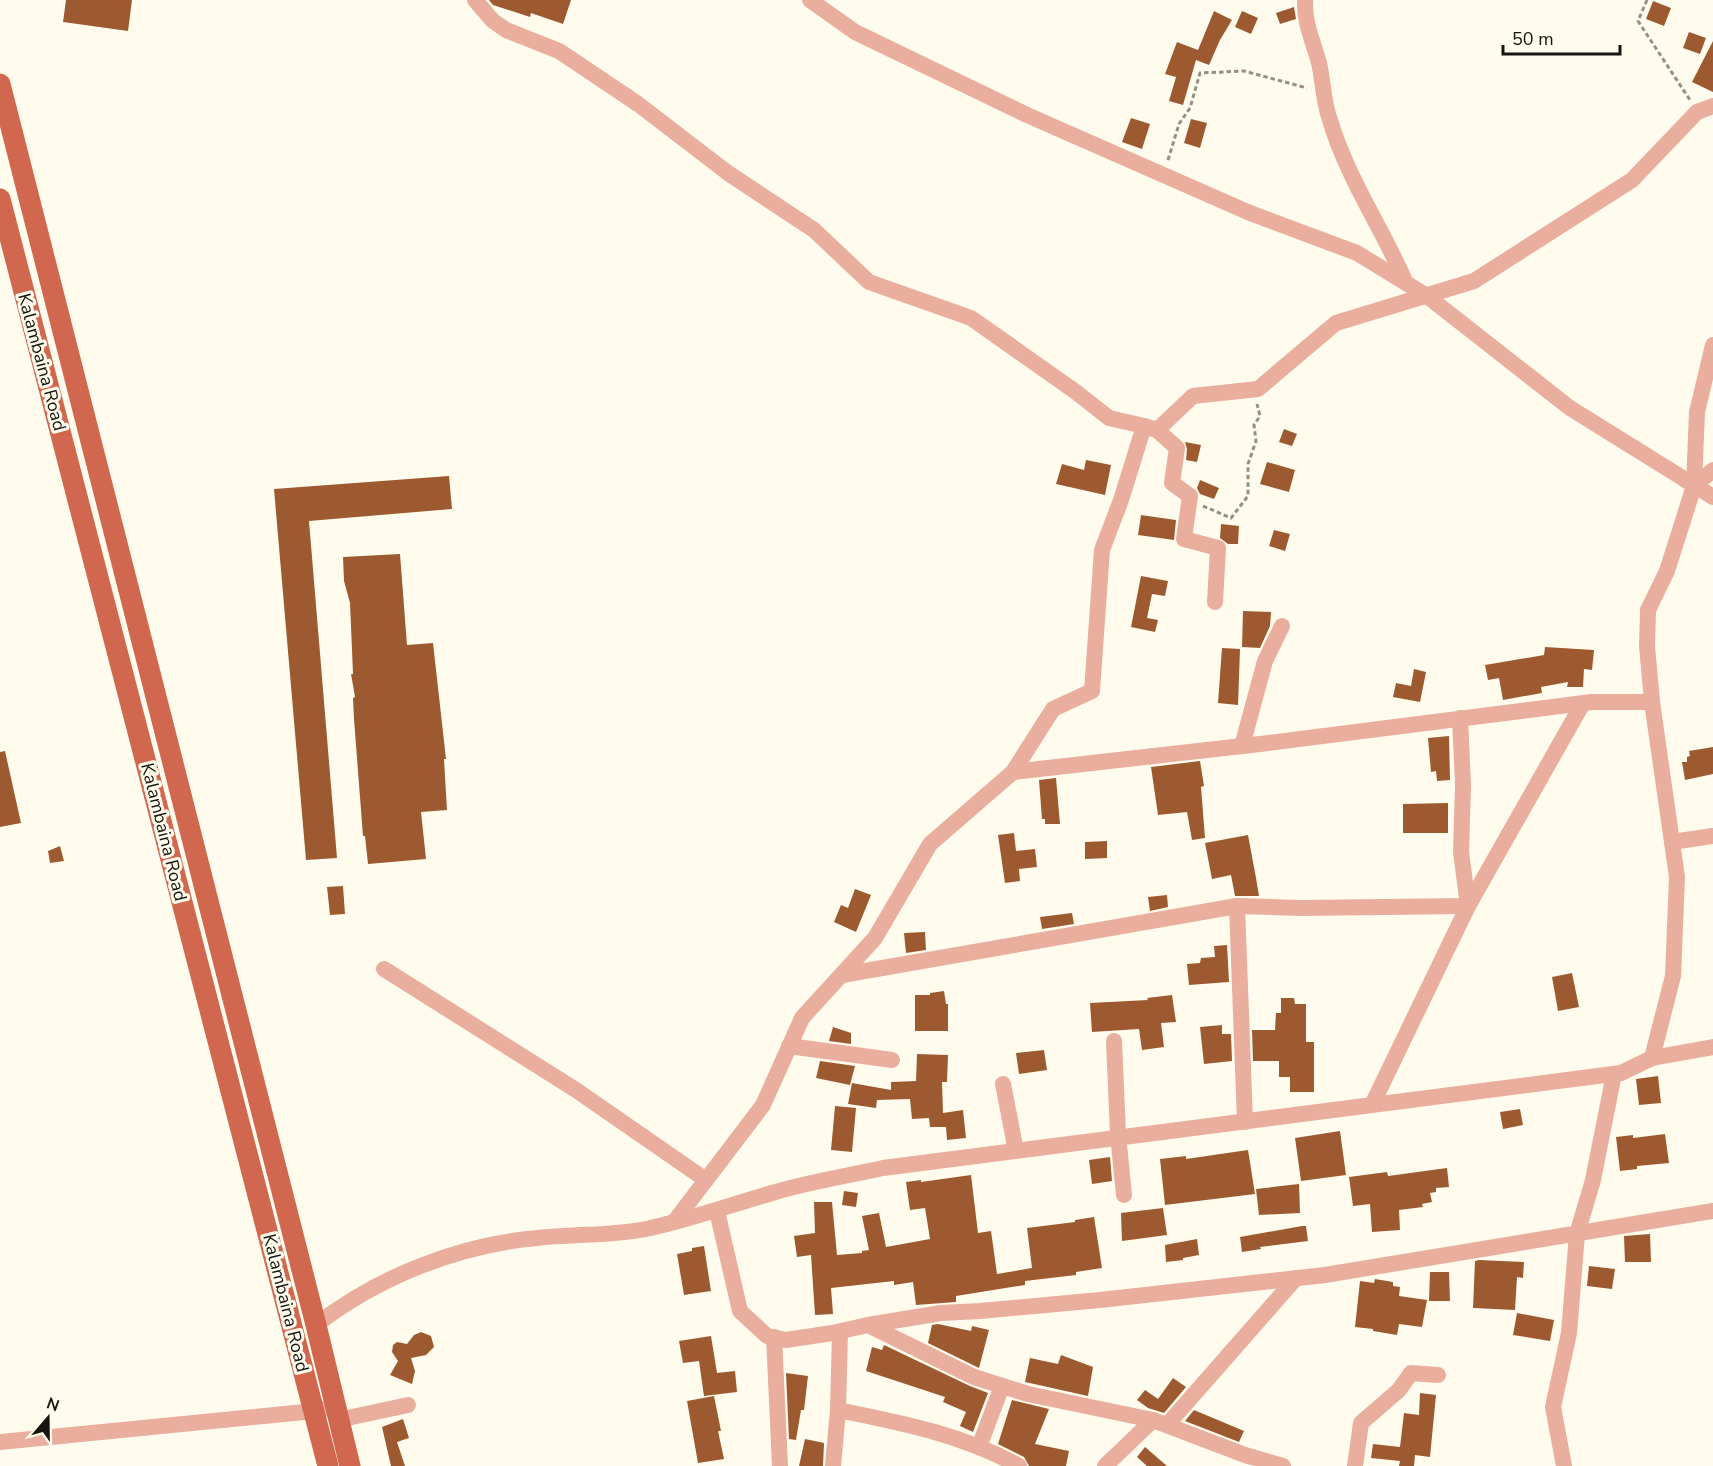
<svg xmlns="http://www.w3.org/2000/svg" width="1713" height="1466" font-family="'Nunito Sans',sans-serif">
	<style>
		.building { fill: #9d5a30 }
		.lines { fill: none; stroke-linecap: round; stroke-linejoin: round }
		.path { stroke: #939186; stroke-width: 3; stroke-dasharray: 4.5 3; stroke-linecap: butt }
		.minor { stroke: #eaae9f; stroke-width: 16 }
		.major { stroke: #d2674f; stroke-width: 21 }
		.labels { text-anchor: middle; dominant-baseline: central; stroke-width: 6; stroke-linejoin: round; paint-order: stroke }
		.street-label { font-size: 18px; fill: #17160e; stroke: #fffcee }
	</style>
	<rect width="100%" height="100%" fill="#fffcee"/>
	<g class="building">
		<polygon points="66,0 132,0 128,31 63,22"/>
		<polygon points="489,0 571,0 563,24 531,13 530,17 493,5"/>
		<polygon points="1653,1 1671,8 1664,26 1646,19"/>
		<polygon points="1294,7 1296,19 1280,24 1276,13"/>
		<polygon points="1214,11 1232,20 1220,40 1209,65 1196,60 1183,105 1169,101 1176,77 1165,74 1177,42 1198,50"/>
		<polygon points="1242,11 1258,18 1251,34 1235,27"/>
		<polygon points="1689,32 1706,38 1700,54 1683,48"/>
		<polygon points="1713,41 1713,92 1692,82"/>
		<polygon points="1131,118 1150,124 1142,149 1122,142"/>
		<polygon points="1191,119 1207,123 1200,148 1184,143"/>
		<polygon points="1284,429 1297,434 1292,446 1279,442"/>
		<polygon points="1185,442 1201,445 1197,462 1186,460 1187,449"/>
		<polygon points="1086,460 1111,465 1105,495 1056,484 1062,464 1084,470"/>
		<polygon points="1267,462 1295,470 1289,492 1260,484"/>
		<polygon points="449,476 452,509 309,521 337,858 306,860 274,489"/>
		<polygon points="1200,480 1219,488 1214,499 1200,494 1197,488"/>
		<polygon points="1141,515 1176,520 1174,540 1138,535"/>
		<polygon points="1221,524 1239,526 1238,544 1228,544 1220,538"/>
		<polygon points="1274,530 1290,534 1285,551 1269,546"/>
		<polygon points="400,554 407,645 433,643 446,759 444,759 447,810 421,812 426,859 368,864 365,836 363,836 354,719 353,698 355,697 351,674 353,674 350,603 344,581 343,557"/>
		<polygon points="1141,576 1168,581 1165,596 1152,594 1147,618 1158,620 1155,632 1131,627"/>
		<polygon points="1243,611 1271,612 1270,626 1260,648 1242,647"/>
		<polygon points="1545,647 1594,650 1592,670 1584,669 1583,687 1567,687 1568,682 1541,687 1542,693 1503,700 1499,678 1488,680 1485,665 1544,655"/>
		<polygon points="1222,648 1240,649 1238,705 1218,703"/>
		<polygon points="1414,669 1426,672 1420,702 1393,697 1396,683 1411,686"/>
		<polygon points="1449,736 1450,780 1437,781 1436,771 1431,772 1428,738"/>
		<polygon points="1713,747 1713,774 1685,780 1682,762 1687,762 1687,757 1690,756 1689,751"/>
		<polygon points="5,751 21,823 0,827 0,752"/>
		<polygon points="1200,761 1204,786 1201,787 1205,838 1192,840 1187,812 1158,815 1151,767"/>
		<polygon points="1056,778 1060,824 1045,824 1045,819 1042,819 1039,780"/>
		<polygon points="1448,803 1448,833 1403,833 1403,804"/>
		<polygon points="1014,833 1016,851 1035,849 1037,867 1019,869 1020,881 1005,883 998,835"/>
		<polygon points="1248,835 1256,878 1259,896 1235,896 1231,875 1212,879 1205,843"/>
		<polygon points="1107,841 1107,858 1085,859 1085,842"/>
		<polygon points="60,846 64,861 50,863 48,851"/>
		<polygon points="343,886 345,914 330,915 327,887"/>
		<polygon points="855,889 871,895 856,932 834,922 841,905 848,908"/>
		<polygon points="1167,895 1168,907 1150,911 1148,897"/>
		<polygon points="1072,913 1074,924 1042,929 1040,917"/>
		<polygon points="925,932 926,950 906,953 904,933"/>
		<polygon points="1227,945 1229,982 1189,985 1187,964 1200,963 1201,958 1215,957 1214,946"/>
		<polygon points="1572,973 1579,1007 1558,1011 1552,977"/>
		<polygon points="944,991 946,1004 948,1004 948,1031 915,1031 915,995 930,995 930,993"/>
		<polygon points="1172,995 1176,1022 1161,1023 1164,1047 1142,1050 1139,1029 1092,1032 1090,1003 1148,1000 1147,998"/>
		<polygon points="1281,998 1294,998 1295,1004 1306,1004 1306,1042 1314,1042 1314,1092 1290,1092 1290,1077 1279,1077 1279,1061 1253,1061 1252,1030 1275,1030 1276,1013 1281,1013"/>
		<polygon points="1222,1025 1222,1034 1231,1034 1232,1061 1204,1064 1200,1027"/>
		<polygon points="833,1027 851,1033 851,1044 829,1041"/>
		<polygon points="1044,1050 1047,1070 1019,1074 1016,1053"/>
		<polygon points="917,1054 948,1055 947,1082 942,1082 943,1113 963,1110 966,1138 947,1140 946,1127 930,1127 929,1118 912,1119 910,1099 877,1100 876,1108 848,1104 852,1083 891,1090 891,1082 916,1081"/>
		<polygon points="820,1061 855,1066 850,1085 816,1078"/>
		<polygon points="1658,1076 1661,1103 1639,1105 1636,1079"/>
		<polygon points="835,1106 856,1108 852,1152 831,1150"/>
		<polygon points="1520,1109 1523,1125 1503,1129 1500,1112"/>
		<polygon points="1340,1131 1346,1175 1301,1181 1295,1138"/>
		<polygon points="1665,1134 1669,1163 1637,1166 1637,1169 1620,1171 1616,1137 1633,1135 1633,1138"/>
		<polygon points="1248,1150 1255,1194 1165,1205 1160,1159 1186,1156 1186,1159"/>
		<polygon points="1110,1157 1112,1181 1092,1184 1089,1160"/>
		<polygon points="1447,1168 1449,1187 1436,1188 1436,1192 1430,1193 1432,1202 1422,1204 1423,1207 1399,1210 1400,1230 1372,1232 1370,1204 1353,1206 1349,1177 1387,1172 1388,1176"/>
		<polygon points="971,1175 978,1233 991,1231 997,1274 1032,1268 1027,1228 1075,1222 1075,1220 1094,1217 1102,1268 1076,1272 1076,1275 1025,1281 1025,1285 956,1296 956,1302 916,1305 913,1282 894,1285 894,1281 831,1288 833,1314 815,1315 811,1255 797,1257 794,1236 815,1233 814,1202 832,1202 837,1255 862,1253 862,1251 869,1250 862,1216 879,1213 886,1247 930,1239 925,1208 910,1210 906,1182 921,1180 921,1182"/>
		<polygon points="1299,1184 1300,1213 1259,1215 1256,1189"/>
		<polygon points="844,1191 858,1193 856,1207 842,1205"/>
		<polygon points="1163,1208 1167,1235 1122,1241 1121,1213"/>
		<polygon points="1302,1226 1306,1226 1308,1241 1260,1247 1261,1249 1242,1252 1240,1237"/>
		<polygon points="1650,1234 1651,1262 1625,1262 1624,1236"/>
		<polygon points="1197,1239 1199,1255 1183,1258 1183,1260 1166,1262 1165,1245"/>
		<polygon points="704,1246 711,1291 684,1295 677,1254 692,1251 692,1248"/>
		<polygon points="1479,1260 1524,1262 1523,1278 1517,1277 1515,1310 1473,1308 1475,1261"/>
		<polygon points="1589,1266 1615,1269 1612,1289 1587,1286"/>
		<polygon points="1430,1272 1449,1272 1450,1301 1429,1301"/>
		<polygon points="1375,1279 1393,1282 1393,1286 1400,1287 1399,1296 1427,1300 1422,1327 1399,1324 1397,1335 1373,1331 1373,1329 1355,1327 1360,1281 1374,1283"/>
		<polygon points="1517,1313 1554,1320 1550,1341 1513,1335"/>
		<polygon points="938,1324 971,1331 972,1326 989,1330 979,1368 928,1343 932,1325"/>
		<polygon points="421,1332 431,1336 434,1347 426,1355 411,1358 415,1371 412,1384 390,1375 398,1361 392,1352 393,1345 397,1342 407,1344 414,1335"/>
		<polygon points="711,1336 717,1373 735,1371 737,1392 704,1396 699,1361 683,1363 679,1341"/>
		<polygon points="884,1345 970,1386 988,1393 973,1432 960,1426 966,1412 943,1402 945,1397 866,1371 872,1347 882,1350"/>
		<polygon points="1061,1355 1093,1367 1088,1396 1025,1382 1030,1358 1058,1364"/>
		<polygon points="786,1373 808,1376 804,1410 801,1410 796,1440 789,1439"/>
		<polygon points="1173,1378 1186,1387 1164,1413 1148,1408 1137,1400 1145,1390 1158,1399"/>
		<polygon points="1420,1393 1436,1395 1430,1457 1415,1455 1414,1466 1399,1466 1400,1461 1371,1458 1373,1444 1400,1447 1404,1413 1419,1415"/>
		<polygon points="714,1396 721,1431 718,1431 724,1459 698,1463 687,1401"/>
		<polygon points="1012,1400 1049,1409 1035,1444 1069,1451 1066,1466 1029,1466 1024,1457 998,1444"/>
		<polygon points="1194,1410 1244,1431 1239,1442 1185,1421"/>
		<polygon points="403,1419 409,1438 397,1442 405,1466 391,1466 382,1427"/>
		<polygon points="805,1439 824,1443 823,1466 799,1466"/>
		<polygon points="1145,1447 1167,1466 1147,1466 1137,1457"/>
	</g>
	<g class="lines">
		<g class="path">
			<polyline points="1647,0 1638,21 1690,100"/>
			<polyline points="1168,160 1179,124 1190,108 1200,73 1244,71 1307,88"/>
			<polyline points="1203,506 1231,518 1248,496 1248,464 1256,441 1254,425 1260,416 1257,404"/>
		</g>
		<g class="minor">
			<polyline points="475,0 493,21 506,30 559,51 638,104 728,173 814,230 869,282 971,318 1076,392 1109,418 1144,426 1121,500 1102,550 1092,691 1053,709 1013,772 930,844 875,938 802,1018 763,1105 674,1222"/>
			<polyline points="810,0 855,32 1027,115 1250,213 1357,253 1427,296 1570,408 1713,497"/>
			<path d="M1305,0c-1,23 8,41 14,63 4,17 4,36 10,54 17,59 52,109 76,164"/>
			<polyline points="1144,426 1157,430 1193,396 1258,389 1336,323 1474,281 1632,180 1697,112 1713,106"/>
			<polyline points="1157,430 1177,448 1172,483 1190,496 1184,539 1218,548 1215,602"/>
			<polyline points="1694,486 1713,470"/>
			<polyline points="1652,702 1647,646 1648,610 1667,571 1694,486 1697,412 1713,345"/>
			<polyline points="1242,746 1265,661 1282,626"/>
			<polyline points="1013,772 1260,744 1592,702 1652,702 1677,877 1673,976 1652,1058"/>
			<polyline points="1672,842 1713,836"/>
			<polyline points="1237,906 1300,908 1468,906 1461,852 1463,785 1460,718"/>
			<polyline points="384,969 576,1090 706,1180"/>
			<polyline points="842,975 1237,906 1245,1122"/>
			<polyline points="1114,1041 1118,1134 1124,1195"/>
			<polyline points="789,1046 892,1060"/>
			<polyline points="1003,1084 1016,1151"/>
			<polyline points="1372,1105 1468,906 1583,703"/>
			<polyline points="717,1211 740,1311 767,1336 786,1340 832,1333 868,1325 941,1313 980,1311 1100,1300 1325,1275 1713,1211"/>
			<path d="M316,1325c62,-48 142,-80 221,-87 36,-4 73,-2 109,-9 43,-9 84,-24 126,-36 36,-11 75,-17 111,-25l738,-95 31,-15 61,-11"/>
			<polyline points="868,1325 974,1377 1028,1394 1153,1420 1245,1455 1283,1466"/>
			<path d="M840,1332l-2,78c64,13 123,24 181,56"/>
			<polyline points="774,1337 780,1466"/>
			<polyline points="338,1420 408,1405"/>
			<polyline points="1167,1425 1296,1278"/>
			<polyline points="0,1442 314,1411 335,1407"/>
			<polyline points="979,1447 1002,1386"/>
			<polyline points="833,1466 838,1410"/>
			<polyline points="1105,1466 1153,1420"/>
			<polyline points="1355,1466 1361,1423 1399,1390 1411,1373 1438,1375"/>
			<polyline points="1564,1466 1553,1407 1569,1333 1577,1234 1593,1180 1614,1074"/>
		</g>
		<g class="major">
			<polyline points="0,84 316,1325 350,1466"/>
			<polyline points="0,199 328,1466"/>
		</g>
	</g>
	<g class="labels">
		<g class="street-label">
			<text transform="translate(42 362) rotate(75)">Kalambaina Road</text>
			<text transform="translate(164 832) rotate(76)">Kalambaina Road</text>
			<text transform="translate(286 1303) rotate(76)">Kalambaina Road</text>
		</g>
	</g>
	<g transform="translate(48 1418) rotate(20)" stroke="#fffcee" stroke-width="4.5" paint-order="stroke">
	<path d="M0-4.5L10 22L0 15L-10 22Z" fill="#17160e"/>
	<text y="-9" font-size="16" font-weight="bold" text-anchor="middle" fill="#17160e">N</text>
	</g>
	<path d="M1503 45v9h117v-9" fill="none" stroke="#17160e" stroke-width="3"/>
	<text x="1512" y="45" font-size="18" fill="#17160e" stroke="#fffcee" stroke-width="4.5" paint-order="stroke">50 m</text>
</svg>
